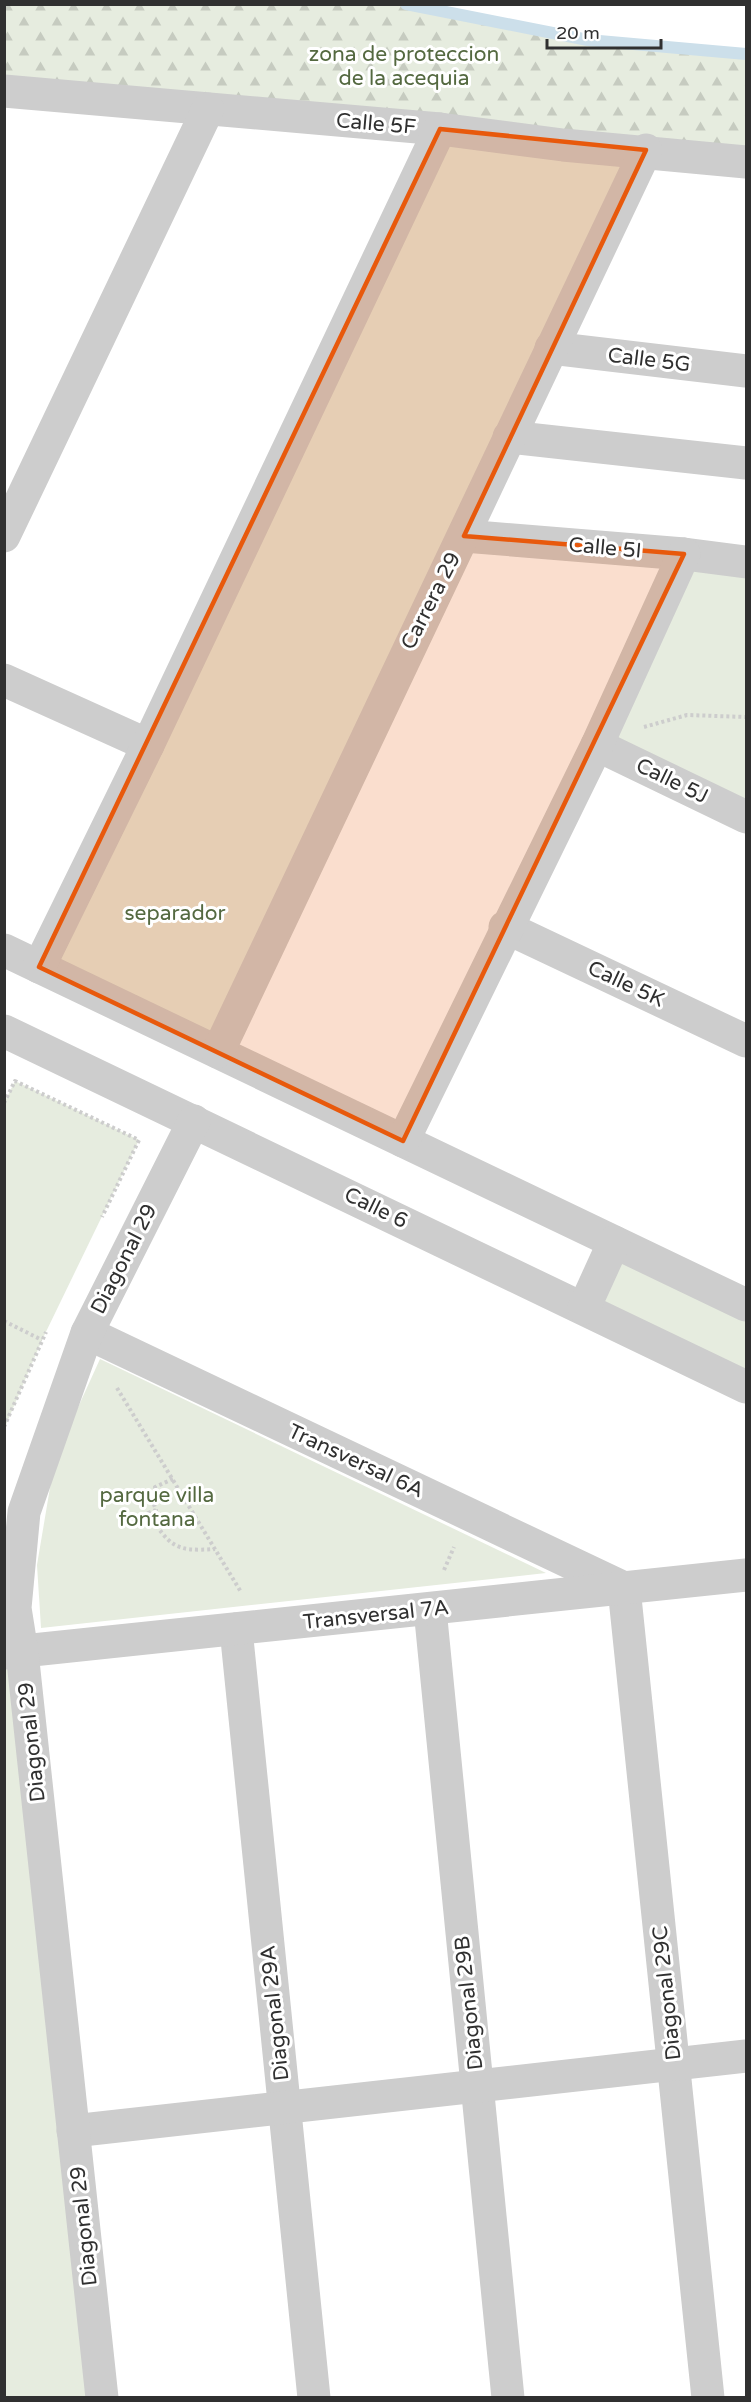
<svg xmlns="http://www.w3.org/2000/svg" width="751" height="2402" font-family="'Varela Round',sans-serif">
	<style>
		.green { fill: #e6ecdf }
		.forest { fill: url(#forest-firs) }
		.lines { fill: none; stroke-linecap: round; stroke-linejoin: round }
		.stream { stroke: #ccdfea; stroke-width: 12 }
		.path { stroke: #cdcdcd; stroke-width: 4; stroke-dasharray: 3 3; stroke-linecap: butt }
		.minor { stroke: #cdcdcd; stroke-width: 33 }
		.marked { fill: #e8590c; fill-opacity: 0.2; stroke: #e8590c; stroke-width: 4.5; stroke-linejoin: round }
		.labels { text-anchor: middle; dominant-baseline: central; stroke-width: 6; stroke-linejoin: round; paint-order: stroke }
		.park-label { font-size: 21px; fill: #546940; stroke: #fff }
		.street-label { font-size: 21px; fill: #303030; stroke: #fff }
	</style>
	<defs>
		<pattern id="forest-firs" width="22" height="20" patternUnits="userSpaceOnUse" patternTransform="scale(1.5)"><rect width="22" height="20" fill="#e6ecdf"/><path d="M5 1l3.5 6h-7zM16 11l3.5 6h-7z" fill="#c6cbc0"/></pattern>
	</defs>
	<rect width="100%" height="100%" fill="#fff"/>
	<g class="green">
		<polygon points="440,129 646,150 218,1052 39,967"/>
		<polygon points="684,554 746,562 746,817 597,745"/>
		<polygon points="15,1081 139,1140 42,1340 5,1427 4,1103"/>
		<polygon points="614,1242 746,1304 746,1387 584,1308"/>
		<polygon points="100,1359 546,1573 41,1628 37,1565 55,1458"/>
		<polygon points="15,1659 101,2397 5,2397 4,1660"/>
	</g>
	<polygon class="forest" points="4,5 406,5 588,40 746,54 746,162 5,91"/>
	<g class="lines">
		<polyline class="stream" points="406,4 588,40 746,54"/>
		<g class="path">
			<polyline points="644,727 687,715 746,717"/>
			<polyline points="4,1103 15,1081 139,1140 102,1217"/>
			<polyline points="4,1321 42,1340"/>
			<polyline points="117,1388 241,1592"/>
			<polyline points="4,1427 46,1332"/>
			<path d="M173,1479l-18,8 4,8 -7,4 4,11 -8,3c22,33 26,39 67,36"/>
			<polyline points="444,1570 454,1547"/>
		</g>
		<g class="minor">
			<polyline points="4,91 440,129 563,145 746,162"/>
			<polyline points="551,348 746,371"/>
			<polyline points="509,437 746,463"/>
			<polyline points="4,536 208,109"/>
			<polyline points="464,536 684,554 746,562"/>
			<polyline points="4,680 148,745"/>
			<polyline points="597,745 746,817"/>
			<polyline points="505,927 746,1041"/>
			<polyline points="4,950 746,1305"/>
			<polyline points="39,967 148,745 440,129"/>
			<polyline points="4,1031 746,1387"/>
			<path d="M218,1052c142,-301 284,-602 428,-902"/>
			<polyline points="403,1141 597,745 684,554"/>
			<polyline points="584,1308 614,1242"/>
			<polyline points="87,1333 624,1588 708,2398"/>
			<polyline points="430,1609 508,2398"/>
			<polyline points="236,1629 314,2398"/>
			<polyline points="4,1653 746,1575"/>
			<polyline points="73,2131 746,2056"/>
			<polyline points="102,2398 22,1652 15,1608 24,1512 87,1333 194,1121"/>
		</g>
	</g>
	<path class="marked" d="M440,129l206,21 -182,386 220,18 -281,587 -364,-174z"/>
	<g class="labels">
		<g class="park-label">
			<text x="404" y="54">zona de proteccion<tspan x="404" dy="24">de la acequia</tspan></text>
			<text x="175" y="913">separador</text>
			<text x="157" y="1495">parque villa<tspan x="157" dy="24">fontana</tspan></text>
		</g>
		<g class="street-label">
			<text transform="translate(376 124) rotate(5)">Calle 5F</text>
			<text transform="translate(649 360) rotate(7)">Calle 5G</text>
			<text transform="translate(605 548) rotate(5)">Calle 5I</text>
			<text transform="translate(431 601) rotate(-63)">Carrera 29</text>
			<text transform="translate(672 781) rotate(26)">Calle 5J</text>
			<text transform="translate(626 984) rotate(25)">Calle 5K</text>
			<text transform="translate(376 1208) rotate(26)">Calle 6</text>
			<text transform="translate(124 1259) rotate(-63)">Diagonal 29</text>
			<text transform="translate(356 1461) rotate(25)">Transversal 6A</text>
			<text transform="translate(376 1615) rotate(-6)">Transversal 7A</text>
			<text transform="translate(32 1742) rotate(-96)">Diagonal 29</text>
			<text transform="translate(667 1993) rotate(-96)">Diagonal 29C</text>
			<text transform="translate(469 2003) rotate(-96)">Diagonal 29B</text>
			<text transform="translate(275 2013) rotate(-96)">Diagonal 29A</text>
			<text transform="translate(84 2226) rotate(-96)">Diagonal 29</text>
		</g>
	</g>
	<rect width="751" height="2402" fill="none" stroke="#303030" stroke-width="12"/>
	<path d="M547 39v9h114v-9" fill="none" stroke="#303030" stroke-width="3"/>
	<text x="556" y="39" font-size="18" fill="#303030" stroke="#ffffff" stroke-width="4.5" paint-order="stroke">20 m</text>
</svg>
